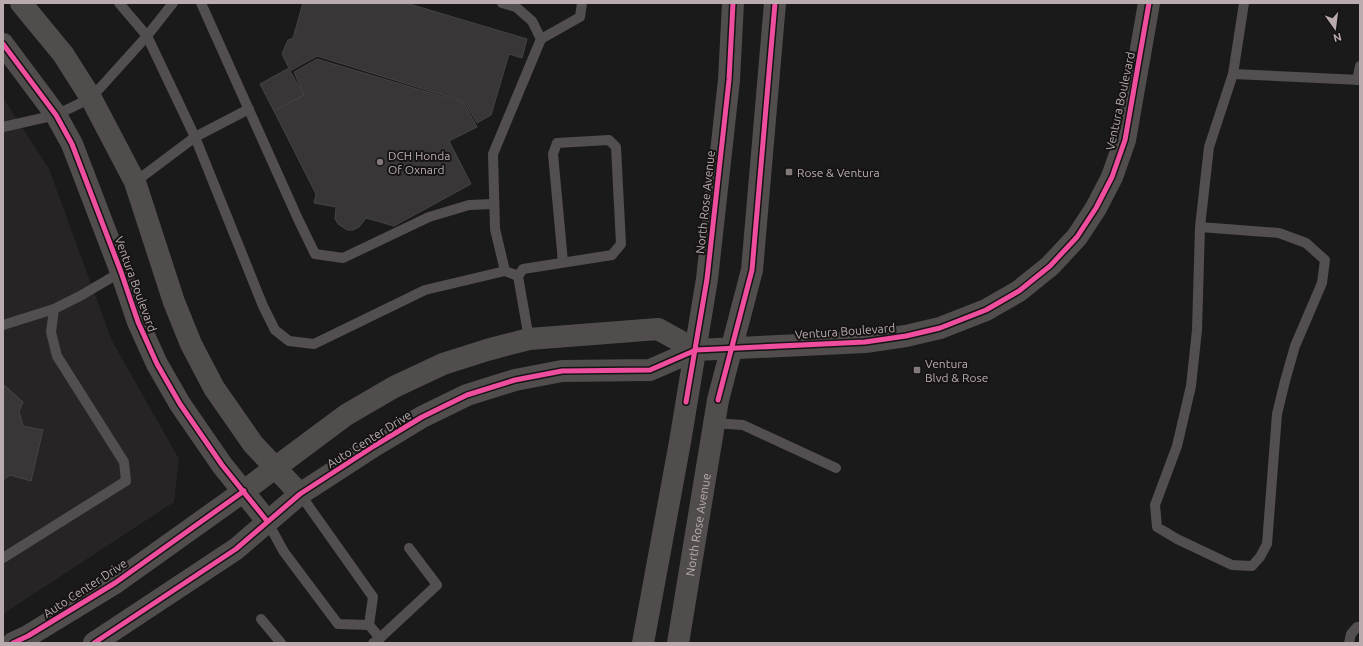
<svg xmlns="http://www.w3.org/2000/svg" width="1363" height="646" font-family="Ubuntu,sans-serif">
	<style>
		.built { fill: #262424 }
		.building { fill: #383636; stroke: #464343 }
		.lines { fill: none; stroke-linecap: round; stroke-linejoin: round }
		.lane { stroke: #534e4f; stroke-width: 10 }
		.secondary { stroke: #514d4d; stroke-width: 22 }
		.cycleway-casing { stroke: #161414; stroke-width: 8 }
		.cycleway { stroke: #ef4d9e; stroke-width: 5 }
		.poi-dot { fill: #82797a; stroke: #161414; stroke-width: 1.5 }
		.labels { text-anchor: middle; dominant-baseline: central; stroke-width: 4; stroke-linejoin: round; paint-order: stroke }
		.street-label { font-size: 12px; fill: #baacae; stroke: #161414 }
		.poi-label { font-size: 12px; fill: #baacae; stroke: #161414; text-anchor: start }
	</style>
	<rect width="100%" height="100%" fill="#1a1a1a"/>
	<polygon class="built" points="3,98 49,169 112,341 179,459 174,502 3,614"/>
	<g class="building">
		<polygon points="303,3 406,3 527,39 522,58 509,54 491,115 477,123 465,102 317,56 290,71 304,95 274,111 260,84 289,68 282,54 288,40 293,38"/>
		<polygon points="317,59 464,103 477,127 449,141 471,184 394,226 366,218 359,227 353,230 347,230 338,224 335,219 336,207 314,203 316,194 274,111 304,95 294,72"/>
		<polygon points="3,384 23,402 19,411 23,426 43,430 31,481 10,475 3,480"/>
	</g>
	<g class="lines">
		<g class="lane">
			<polyline points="173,3 147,36 195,137 263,306 275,330 289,341 314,344 425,290 505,271 518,276"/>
			<polyline points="201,3 298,219 315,254 343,258 429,217 469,205 494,204"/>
			<polyline points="502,3 516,7 532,21 541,39 493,154 495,229 505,271"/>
			<polyline points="541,39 580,17 582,3"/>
			<polyline points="1233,74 1360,80"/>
			<polyline points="1357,80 1360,66"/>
			<polyline points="3,127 56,115 91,98 147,36 119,3"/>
			<polyline points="135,182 195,137 249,109"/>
			<polyline points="1200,227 1279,233 1306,243 1325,260 1322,283 1295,346 1285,381 1277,414 1267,544 1260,557 1252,566 1232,565 1177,539 1157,527 1155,505 1177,446 1191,386 1197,330 1200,227 1209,147 1233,74 1244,3"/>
			<polyline points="3,325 54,309"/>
			<polyline points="529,339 518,276 523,269 612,255 621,244 616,147 609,140 557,143 553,154 563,262"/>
			<polyline points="714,423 743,425 836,468"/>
			<polyline points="300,494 373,597 369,625"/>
			<polyline points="267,521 284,552 338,624 369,625 380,638 373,643"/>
			<polyline points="3,558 126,481 124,462 57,356 51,332 54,309 80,296 121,272"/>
			<polyline points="261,619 281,643"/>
			<polyline points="380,638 437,585 409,548"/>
			<polyline points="1349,643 1351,634 1357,627 1360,627"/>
		</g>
		<g class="secondary">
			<polyline points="21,3 63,54 91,98 135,182 174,302 191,344 214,388 253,444 300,494"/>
			<polyline points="3,44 56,115 72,144 121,272 138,322 157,364 180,404 222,465 267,521"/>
			<polyline points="13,643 28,636 115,583 244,491 346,415 394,387 443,364 487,350 529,339 658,329 696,350"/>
			<polyline points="94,643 236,549 300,494 374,446 422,417 467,395 515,380 562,371 650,370 696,350 865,342 906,336 940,328 986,310 1019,291 1050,266 1077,237 1096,208 1112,177 1125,140 1149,3"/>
			<polyline points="643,643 680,442 707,279 729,80 733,3"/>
			<path id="s1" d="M678,643l40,-243 34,-130 23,-267"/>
		</g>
		<defs>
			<g id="cycleway">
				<polyline points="3,44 56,115 72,144 121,272 138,322 157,364 180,404 222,465 267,521"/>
				<polyline points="718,400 752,270 775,3"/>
				<polyline points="686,402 707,279 729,80 733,3"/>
				<polyline points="13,643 28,636 115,583 244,491"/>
				<polyline points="94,643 236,549 300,494 374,446 422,417 467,395 515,380 562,371 650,370 696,350 865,342 906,336 940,328 986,310 1019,291 1050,266 1077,237 1096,208 1112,177 1125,140 1149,3"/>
			</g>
		</defs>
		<use href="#cycleway" class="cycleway-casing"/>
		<use href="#cycleway" class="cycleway"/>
	</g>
	<g class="poi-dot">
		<circle cx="380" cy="162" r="4"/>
		<rect x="785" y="168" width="8" height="8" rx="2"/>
		<rect x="913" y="366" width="8" height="8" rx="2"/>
	</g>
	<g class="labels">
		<g class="street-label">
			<text transform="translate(1120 101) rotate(-78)">Ventura Boulevard</text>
			<text transform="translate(705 202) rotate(-84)">North Rose Avenue</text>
			<text transform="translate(136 284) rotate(70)">Ventura Boulevard</text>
			<text transform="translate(845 331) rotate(-4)">Ventura Boulevard</text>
			<text transform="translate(369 439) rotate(-32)">Auto Center Drive</text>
			<text stroke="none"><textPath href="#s1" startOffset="120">North Rose Avenue</textPath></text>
			<text transform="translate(85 588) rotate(-33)">Auto Center Drive</text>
		</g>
		<g class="poi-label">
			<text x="388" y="155">DCH Honda<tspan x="388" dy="14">Of Oxnard</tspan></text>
			<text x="797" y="172">Rose &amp; Ventura</text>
			<text x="925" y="363">Ventura<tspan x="925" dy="14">Blvd &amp; Rose</tspan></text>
		</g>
	</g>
	<rect width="1363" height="646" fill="none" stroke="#baacae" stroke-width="8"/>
	<g transform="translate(1335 28) rotate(166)" stroke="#161414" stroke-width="3" paint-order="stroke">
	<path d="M0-3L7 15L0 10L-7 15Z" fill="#baacae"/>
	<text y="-6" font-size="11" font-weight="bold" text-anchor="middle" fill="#baacae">N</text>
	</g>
</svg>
